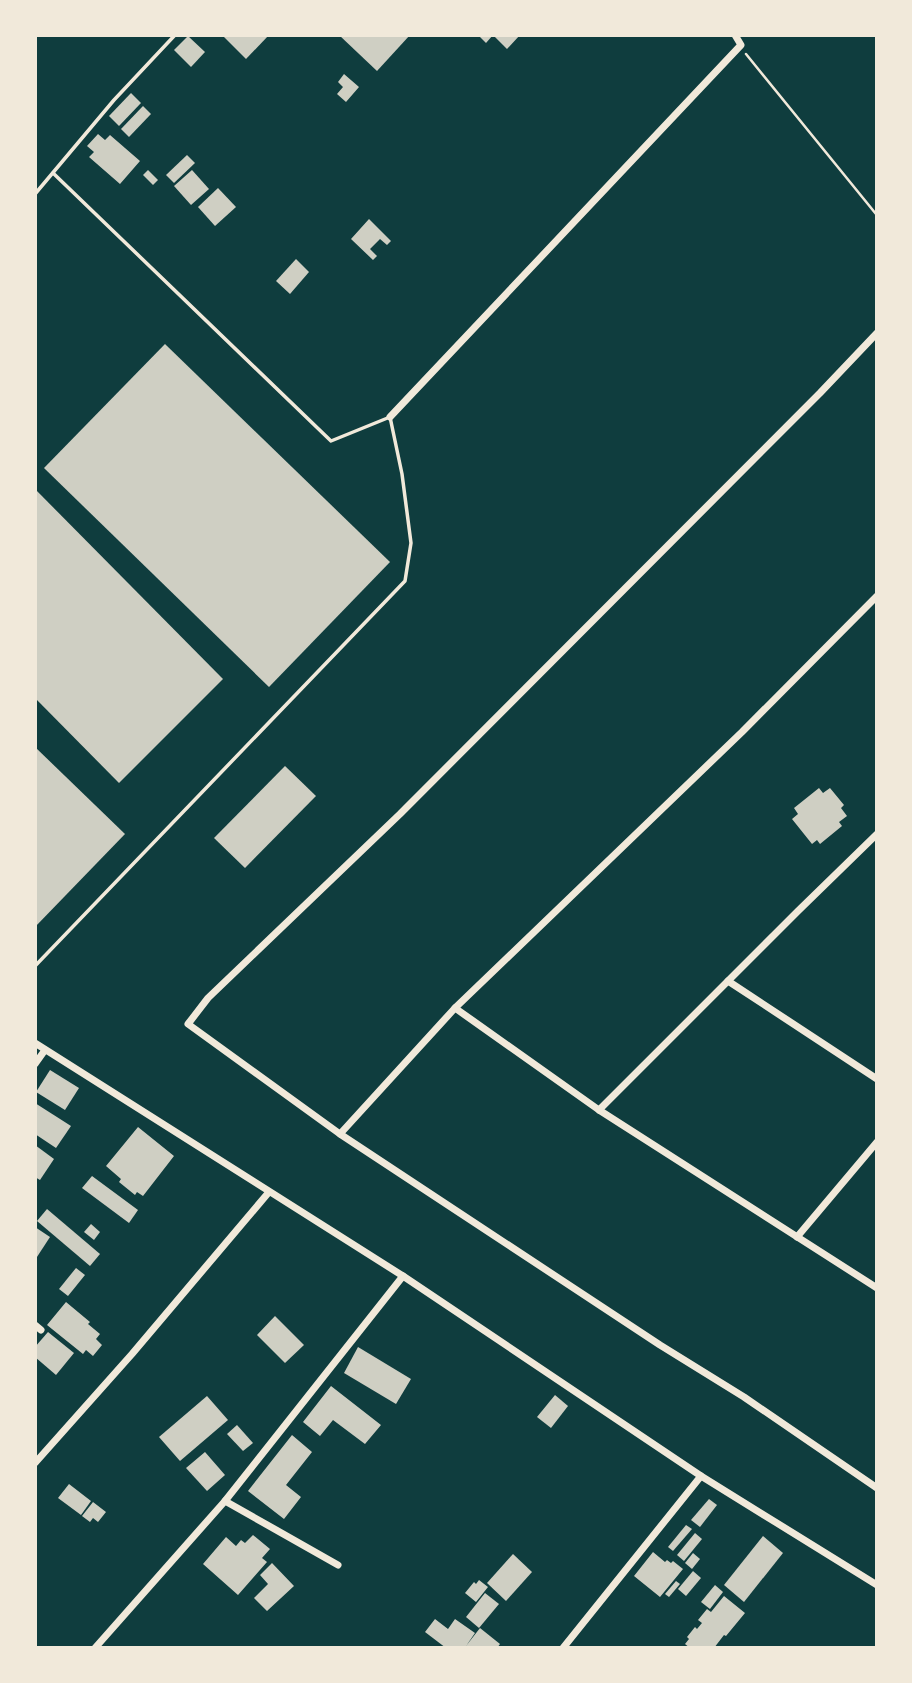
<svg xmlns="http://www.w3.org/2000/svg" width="912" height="1683" font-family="Cabin,sans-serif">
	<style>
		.building { fill: #cfcfc3 }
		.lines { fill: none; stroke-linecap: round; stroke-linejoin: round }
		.path { stroke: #f1e9da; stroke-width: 2.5 }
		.service { stroke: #f1e9da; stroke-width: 3.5 }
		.minor { stroke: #f1e9da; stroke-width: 7 }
	</style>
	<rect width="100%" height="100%" fill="#0f3d3e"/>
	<g class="building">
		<polygon points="222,35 269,35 246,59"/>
		<polygon points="339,35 410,35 377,71"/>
		<polygon points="478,35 520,35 507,49 493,35 486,43"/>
		<polygon points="188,36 205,52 191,67 174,50"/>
		<polygon points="344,74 359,87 346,102 337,94 343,87 338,82"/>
		<polygon points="131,93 141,103 119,126 109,116"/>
		<polygon points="143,106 151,114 129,137 121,129"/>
		<polygon points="98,134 105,140 110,135 140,161 120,184 89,157 94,152 87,146"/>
		<polygon points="187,155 195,163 174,183 166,175"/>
		<polygon points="148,170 158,180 153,185 143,175"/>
		<polygon points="192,170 209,189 191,205 174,186"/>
		<polygon points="218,188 236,207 215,226 198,207"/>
		<polygon points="369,219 391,241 387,245 380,239 370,249 377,256 373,260 351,239"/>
		<polygon points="296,259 309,272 290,294 276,281"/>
		<polygon points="165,344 390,562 269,687 44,468"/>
		<polygon points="35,489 223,679 119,783 35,698"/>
		<polygon points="35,747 125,834 35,927"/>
		<polygon points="285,766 316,796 245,868 214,838"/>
		<polygon points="819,788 823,793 830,788 844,805 841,808 847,816 839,822 842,826 820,844 817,840 812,844 792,819 798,814 794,808"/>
		<polygon points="50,1070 79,1088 65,1110 36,1092"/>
		<polygon points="35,1103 71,1126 56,1148 35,1134"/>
		<polygon points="138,1127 174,1156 143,1196 137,1192 135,1195 119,1182 121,1179 106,1166"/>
		<polygon points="35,1145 54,1159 40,1180 35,1177"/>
		<polygon points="92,1176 138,1210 129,1223 82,1188"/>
		<polygon points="47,1209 100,1254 90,1266 37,1221"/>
		<polygon points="91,1224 100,1232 94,1240 84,1232"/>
		<polygon points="35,1227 50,1237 35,1260"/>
		<polygon points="76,1268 85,1275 68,1296 59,1289"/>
		<polygon points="66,1302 90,1322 88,1324 100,1334 96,1339 102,1345 93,1356 86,1350 83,1354 47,1325"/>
		<polygon points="275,1316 304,1345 285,1363 257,1335"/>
		<polygon points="48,1332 74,1353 56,1375 35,1357 35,1347"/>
		<polygon points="358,1347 411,1379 396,1404 344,1373"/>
		<polygon points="331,1386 381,1425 365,1444 333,1420 320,1436 303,1422"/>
		<polygon points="555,1395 568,1406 551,1428 537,1417"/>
		<polygon points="207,1396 228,1420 180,1461 159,1437"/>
		<polygon points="237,1425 253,1443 243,1451 227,1434"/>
		<polygon points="292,1435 312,1452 286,1485 301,1497 284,1519 248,1491"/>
		<polygon points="205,1452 225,1475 207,1491 186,1468"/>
		<polygon points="69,1484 91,1501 81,1515 58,1498"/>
		<polygon points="709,1499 717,1505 700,1527 691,1520"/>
		<polygon points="93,1502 106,1512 98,1522 93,1518 90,1522 82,1516"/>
		<polygon points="686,1525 692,1529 673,1551 668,1547"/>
		<polygon points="695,1533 702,1539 684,1561 677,1555"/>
		<polygon points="253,1535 270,1549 262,1558 267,1562 238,1595 203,1564 226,1537 236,1546 241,1540 245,1543"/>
		<polygon points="763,1536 783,1553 744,1602 724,1585"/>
		<polygon points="653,1552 665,1562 667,1560 671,1563 673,1561 683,1569 660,1597 634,1576"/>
		<polygon points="693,1553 700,1559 692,1569 685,1563"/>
		<polygon points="513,1554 532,1572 506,1601 487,1583"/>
		<polygon points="272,1563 294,1586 267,1611 254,1598 268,1584 260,1575"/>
		<polygon points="693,1571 701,1578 686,1596 678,1589"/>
		<polygon points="479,1580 488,1587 476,1602 465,1593 474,1582 476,1584"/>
		<polygon points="676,1581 680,1584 669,1597 665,1594"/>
		<polygon points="715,1585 723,1592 710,1609 701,1602"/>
		<polygon points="485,1593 499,1604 479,1628 466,1617"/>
		<polygon points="724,1596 745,1613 726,1636 724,1635 714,1648 690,1648 685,1644 689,1639 687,1637 695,1627 697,1629 702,1623 698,1620 707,1609 711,1612"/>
		<polygon points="435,1619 448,1629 455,1619 475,1633 466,1646 480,1628 500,1644 497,1648 446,1648 425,1632"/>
	</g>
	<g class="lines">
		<polyline class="path" points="746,54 876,214"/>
		<g class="service">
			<polyline points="35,194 114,100 175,35"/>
			<polyline points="35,966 405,581 411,543 402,474 390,417 331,441 53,173"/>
		</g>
		<g class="minor">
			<polyline points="877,333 820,393 400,814 208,998 188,1024 340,1134 660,1345 744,1397 877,1488"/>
			<polyline points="390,417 741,45 735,35"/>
			<polyline points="877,596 742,732 455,1008 599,1110 877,1288"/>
			<polyline points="728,981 877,1079"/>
			<polyline points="35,1043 403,1276 701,1476 877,1585"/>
			<polyline points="35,1064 45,1050"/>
			<polyline points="599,1110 798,911 877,834"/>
			<polyline points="340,1134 455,1008"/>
			<polyline points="797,1237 877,1142"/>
			<polyline points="35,1325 41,1330"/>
			<polyline points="35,1463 132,1354 269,1192"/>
			<polyline points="225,1501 338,1565"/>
			<polyline points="95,1648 225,1501 403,1276"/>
			<polyline points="563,1648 701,1476"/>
		</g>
	</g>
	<rect width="912" height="1683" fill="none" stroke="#f1e9da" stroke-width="74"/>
</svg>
